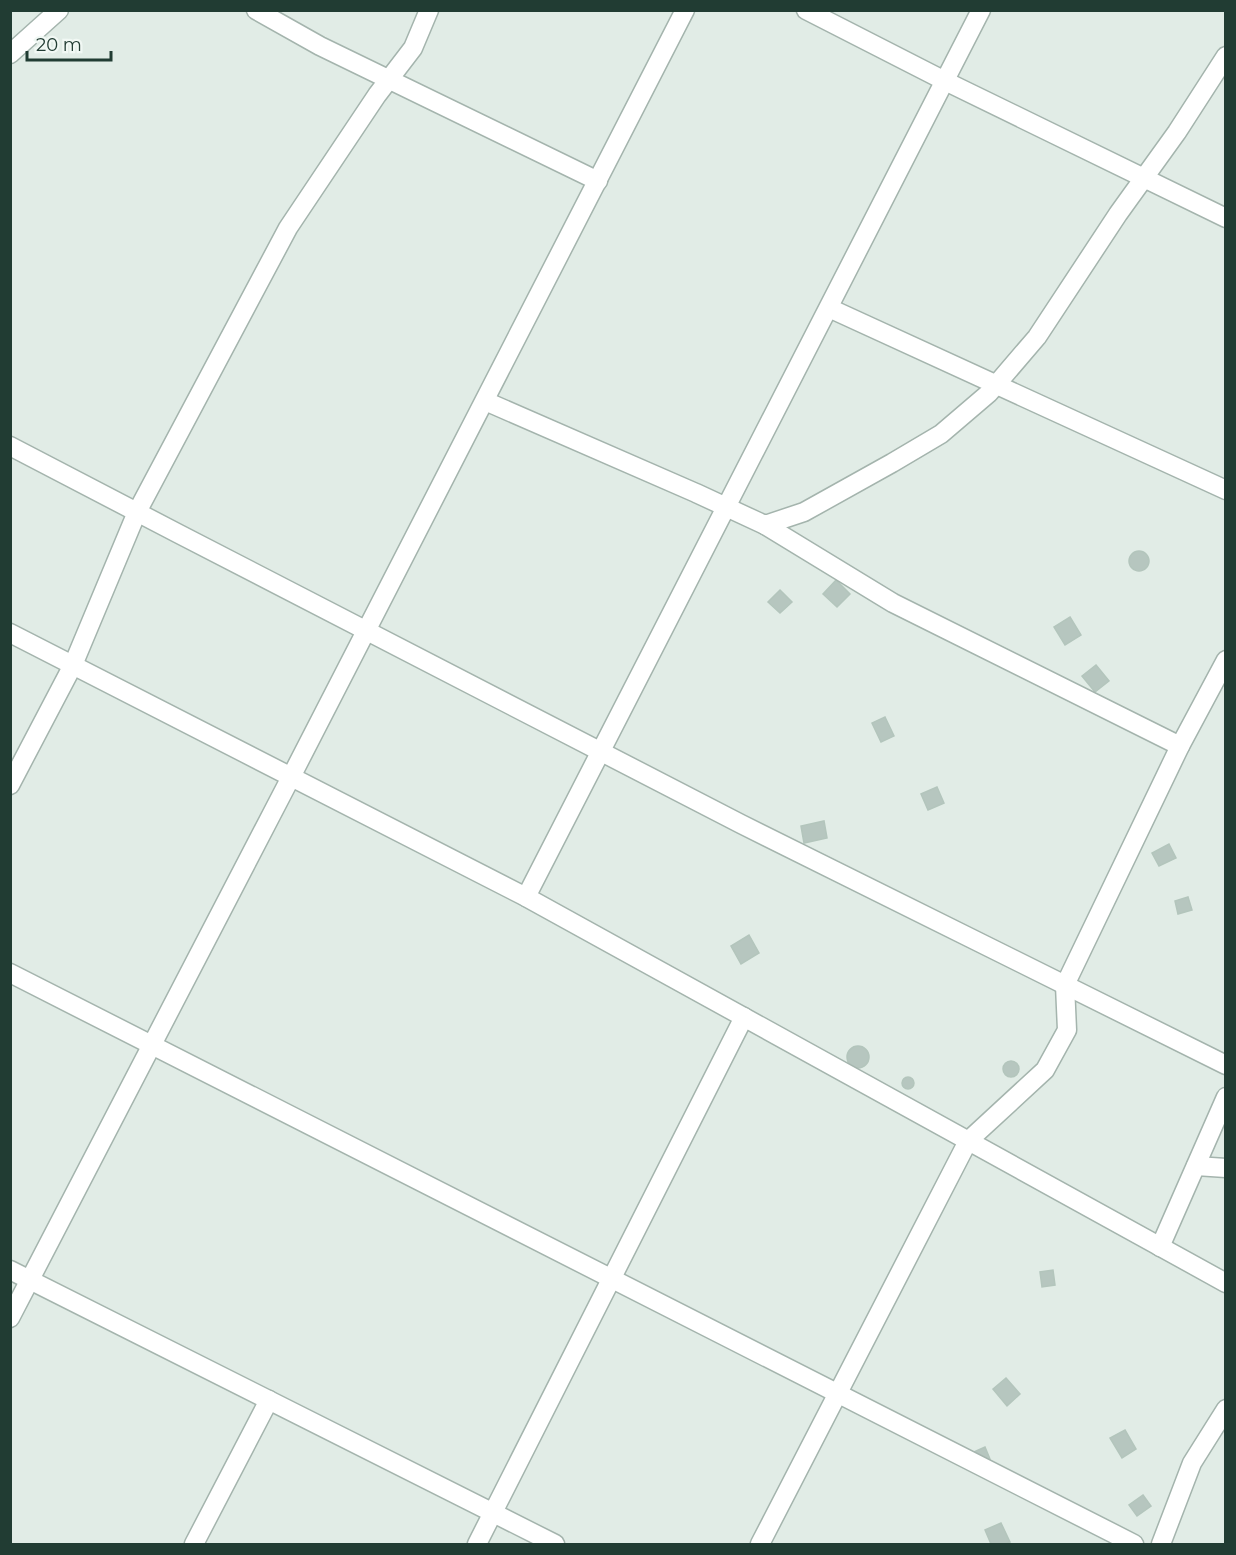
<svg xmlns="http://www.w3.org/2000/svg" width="1236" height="1555" font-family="Montserrat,sans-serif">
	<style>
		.building { fill: #b6c6bf; stroke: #b3c5bc; stroke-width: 1.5 }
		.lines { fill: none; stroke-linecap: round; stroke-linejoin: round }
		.minor-casing { stroke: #a4b4ad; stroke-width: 21 }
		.minor { stroke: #fff; stroke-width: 18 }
	</style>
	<rect width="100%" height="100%" fill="#e1ece6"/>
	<g class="building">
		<circle cx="1139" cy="561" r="10"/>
		<polygon points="836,580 850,594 837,607 823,594"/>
		<polygon points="780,590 792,602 780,613 768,602"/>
		<polygon points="1070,617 1081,635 1065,645 1054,627"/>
		<polygon points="1096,665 1109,681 1095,692 1082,676"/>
		<polygon points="885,717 894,736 881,742 872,723"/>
		<polygon points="937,787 944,803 928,810 921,794"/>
		<polygon points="824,821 827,838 804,843 801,826"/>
		<polygon points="1169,844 1176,858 1159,866 1152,853"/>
		<polygon points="1188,897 1192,910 1178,914 1175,901"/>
		<polygon points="749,935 759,953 741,964 731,946"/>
		<circle cx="858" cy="1057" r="11"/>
		<circle cx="1011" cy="1069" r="8"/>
		<circle cx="908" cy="1083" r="6"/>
		<polygon points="1053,1270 1055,1285 1042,1287 1040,1272"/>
		<polygon points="1006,1378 1020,1394 1007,1406 993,1389"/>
		<polygon points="1125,1430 1136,1449 1122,1458 1110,1438"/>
		<polygon points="985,1447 990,1459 978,1464 974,1452"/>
		<polygon points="1143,1495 1151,1506 1137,1516 1129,1505"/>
		<polygon points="1001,1523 1010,1542 1004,1544 991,1544 985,1530"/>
	</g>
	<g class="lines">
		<defs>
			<g id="minor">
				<polyline points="256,10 320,46 598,181"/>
				<polyline points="806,10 945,81 1226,218"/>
				<polyline points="10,54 59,10"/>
				<polyline points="829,308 1226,490"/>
				<polyline points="485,401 696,493 765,525 804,512 892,463 941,434 989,393 1037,337 1118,214 1177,132 1226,56"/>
				<polyline points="10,446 179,534 741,824 1226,1065"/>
				<polyline points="765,525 893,603 1180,746"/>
				<polyline points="10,633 526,897 1226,1283"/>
				<polyline points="10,785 73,665 137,512 288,228 377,95 413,48 429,10"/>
				<polyline points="526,897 981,10"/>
				<polyline points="10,973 1134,1544"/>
				<polyline points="1196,1166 1226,1168"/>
				<polyline points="1160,1247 1226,1097"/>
				<polyline points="10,1270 555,1544"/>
				<polyline points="10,1318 291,777 685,10"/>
				<polyline points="194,1544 269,1400"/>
				<polyline points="477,1544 744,1017"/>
				<polyline points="760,1544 968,1141 1045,1070 1067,1030 1065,985 1180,746 1226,660"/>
				<polyline points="1161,1544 1192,1463 1226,1409"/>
			</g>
		</defs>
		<use href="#minor" class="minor-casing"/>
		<use href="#minor" class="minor"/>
	</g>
	<rect width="1236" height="1555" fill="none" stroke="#213c33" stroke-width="24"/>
	<path d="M27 51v9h84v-9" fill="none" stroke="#213c33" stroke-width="3"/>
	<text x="36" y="51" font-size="18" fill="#213c33" stroke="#f1f8f4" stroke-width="4.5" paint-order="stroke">20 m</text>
</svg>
